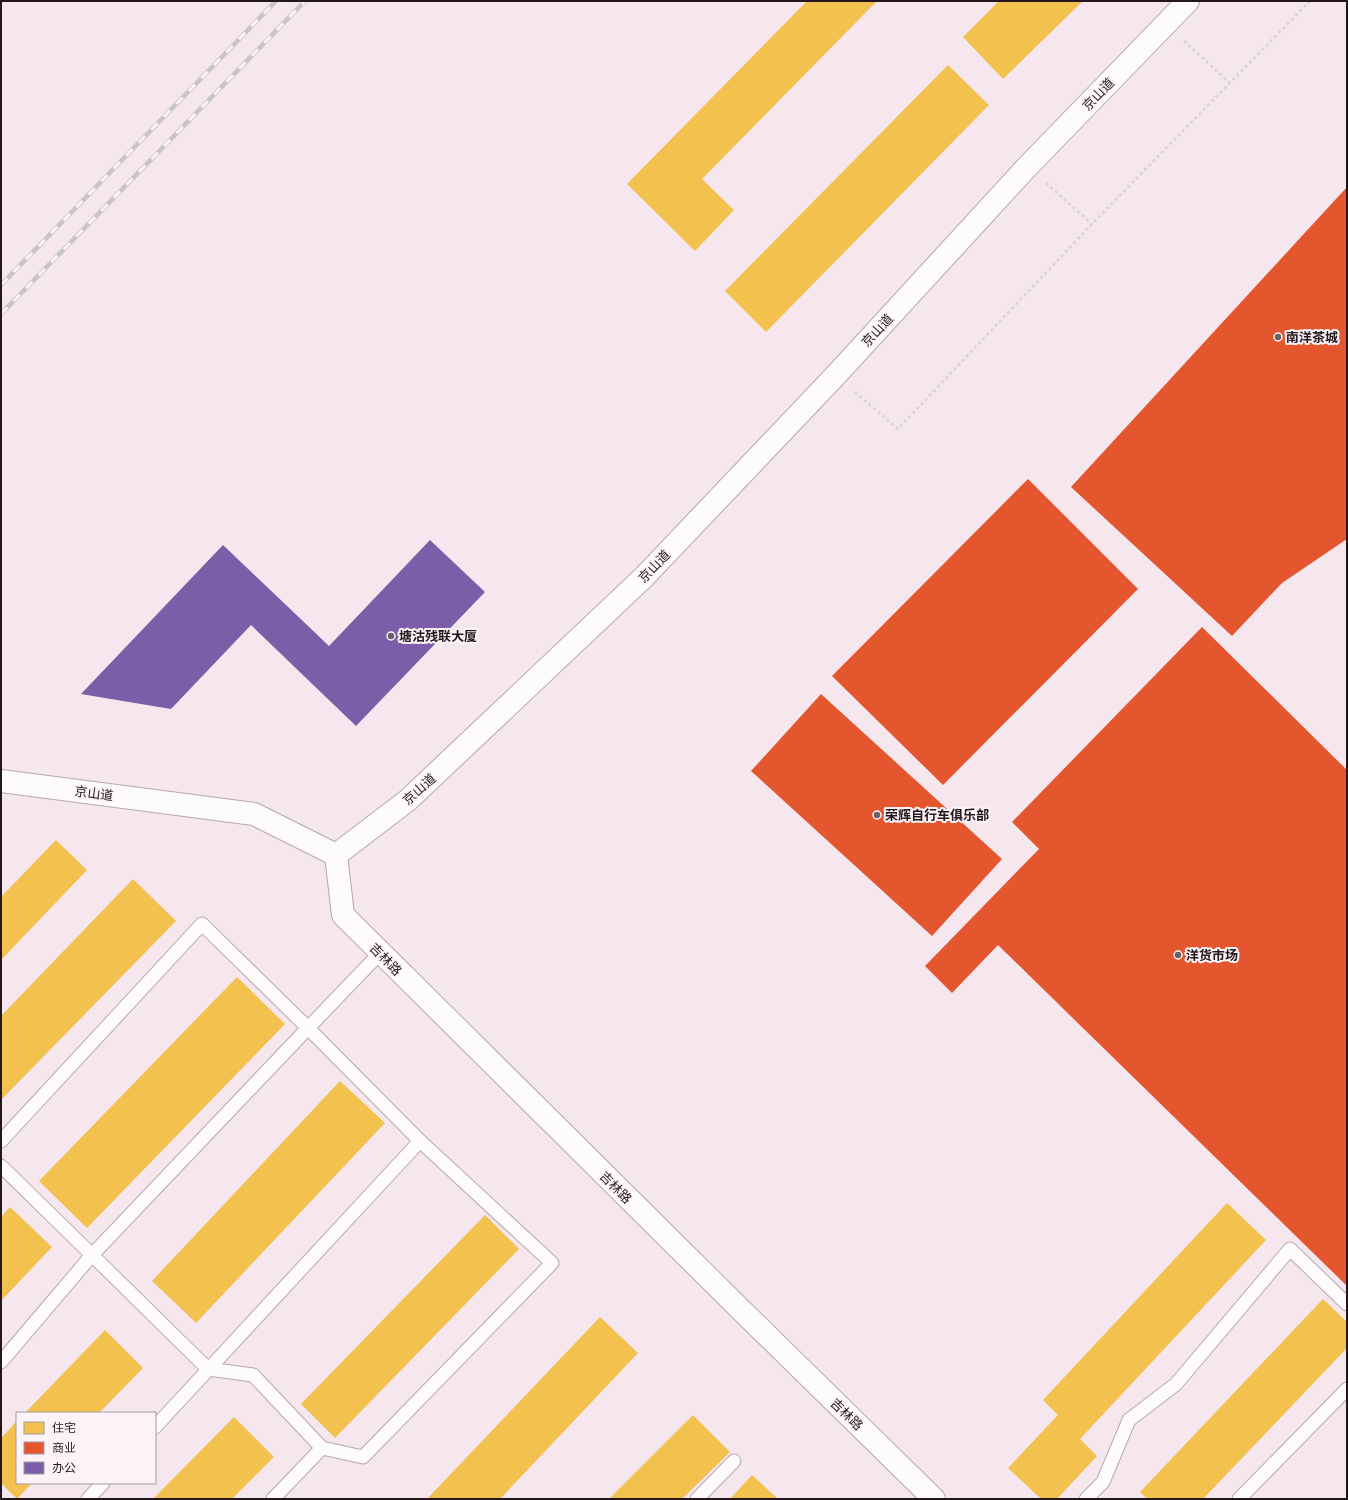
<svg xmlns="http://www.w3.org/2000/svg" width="1348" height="1500" font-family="Cabin,'Noto Sans SC',sans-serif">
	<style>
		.homes { fill: #f2c14e }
		.shops { fill: #e4572e }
		.offices { fill: #7b5ea7 }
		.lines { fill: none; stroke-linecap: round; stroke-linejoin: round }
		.service-casing { stroke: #b6a8af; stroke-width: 15 }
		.tertiary-casing { stroke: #b6a8af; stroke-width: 24 }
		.path { stroke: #d8d3d6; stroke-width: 2.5; stroke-dasharray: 3 3; stroke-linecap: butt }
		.service { stroke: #fefbfc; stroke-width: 13 }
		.tertiary { stroke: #fefbfc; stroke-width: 22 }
		.rail-casing { stroke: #c9c4c7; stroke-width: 4.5 }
		.rail { stroke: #fbf3f8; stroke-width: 3; stroke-dasharray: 9; stroke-linecap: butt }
		.poi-dot { fill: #6d5f66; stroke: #fbf3f8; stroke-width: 1.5 }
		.labels { text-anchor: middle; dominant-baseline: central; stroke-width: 4; stroke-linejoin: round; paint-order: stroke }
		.street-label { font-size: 13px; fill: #23161d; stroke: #fbf3f8 }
		.poi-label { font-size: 13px; font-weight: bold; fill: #23161d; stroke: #fbf3f8; text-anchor: start }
	</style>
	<rect width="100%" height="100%" fill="#f6e6ee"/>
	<g class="homes">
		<polygon points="807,1 877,1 702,179 734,210 695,251 627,184"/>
		<polygon points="999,1 1083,1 1003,79 963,37"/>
		<polygon points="948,65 989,105 766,332 725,291"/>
		<polygon points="56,840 87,870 1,960 1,897"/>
		<polygon points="133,879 176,921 1,1100 1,1016"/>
		<polygon points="237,977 285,1024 87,1228 39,1181"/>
		<polygon points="340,1081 385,1123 196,1323 152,1281"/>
		<polygon points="1227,1203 1266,1240 1080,1439 1097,1456 1057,1499 1041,1499 1008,1468 1058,1415 1043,1400"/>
		<polygon points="10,1207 52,1247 1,1301 1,1217"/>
		<polygon points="485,1215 519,1249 335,1438 301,1404"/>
		<polygon points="1323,1299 1347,1322 1347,1348 1203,1499 1147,1499 1140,1492"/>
		<polygon points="600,1317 638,1353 500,1499 427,1499"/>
		<polygon points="105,1330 143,1368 99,1413 25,1413"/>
		<polygon points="693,1415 730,1452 682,1499 609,1499"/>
		<polygon points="234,1417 274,1457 232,1499 153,1499"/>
		<polygon points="17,1421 17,1483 32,1483 17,1499 1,1483 1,1438"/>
		<polygon points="752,1475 778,1499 730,1499"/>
	</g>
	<g class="shops">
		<polygon points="1347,187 1347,539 1282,583 1232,636 1071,487"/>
		<polygon points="1028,479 1138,589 943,785 832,676"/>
		<polygon points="1202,627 1347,770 1347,1286 998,945 952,993 925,966 1039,849 1012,822"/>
		<polygon points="821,694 1002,859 932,936 751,771"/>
	</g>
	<polygon class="offices" points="430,540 485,592 356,726 251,625 171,709 81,694 223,545 329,646"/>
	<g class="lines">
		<defs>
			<g id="service">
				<polyline points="1,1141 202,924 308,1028 380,953"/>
				<polyline points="1,1166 92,1255 308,1028 420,1141 552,1263 363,1457 322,1448 253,1375 208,1369 92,1255 1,1362"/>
				<polyline points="155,1427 420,1141"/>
				<polyline points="88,1499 103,1483"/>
				<polyline points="273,1499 322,1448"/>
				<polyline points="697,1499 734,1461"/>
				<polyline points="1086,1499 1103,1482 1129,1420 1176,1384 1290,1249 1347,1304"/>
				<polyline points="1239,1499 1347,1389"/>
			</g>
			<g id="tertiary">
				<polyline points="1,781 254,814 336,855 408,800 644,577 836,375 1027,167 1188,1"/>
				<polyline points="336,855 343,915 736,1305 934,1499"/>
			</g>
		</defs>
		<use href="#service" class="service-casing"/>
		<use href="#tertiary" class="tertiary-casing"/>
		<g class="path">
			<polyline points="1184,41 1231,84"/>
			<polyline points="1046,183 1092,224"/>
			<polyline points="855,392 898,429 1092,224 1310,1"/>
		</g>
		<use href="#service" class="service"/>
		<use href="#tertiary" class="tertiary"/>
		<defs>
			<g id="rail">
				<polyline points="1,285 276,1"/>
				<polyline points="1,314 305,1"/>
			</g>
		</defs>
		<use href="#rail" class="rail-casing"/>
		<use href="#rail" class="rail"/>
	</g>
	<g class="poi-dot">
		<circle cx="1278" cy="337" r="4"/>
		<circle cx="391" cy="636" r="4"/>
		<circle cx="877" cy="815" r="4"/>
		<circle cx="1178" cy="955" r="4"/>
	</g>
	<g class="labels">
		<g class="street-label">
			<text transform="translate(1098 94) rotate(-46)">京山道</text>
			<text transform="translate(877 330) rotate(-47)">京山道</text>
			<text transform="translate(654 566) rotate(-46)">京山道</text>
			<text transform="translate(419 789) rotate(-42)">京山道</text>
			<text transform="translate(94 793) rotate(7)">京山道</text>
			<text transform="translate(386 959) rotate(46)">吉林路</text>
			<text transform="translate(616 1187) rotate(45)">吉林路</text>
			<text transform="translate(847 1414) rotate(44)">吉林路</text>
		</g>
		<g class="poi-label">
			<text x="1286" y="337">南洋茶城</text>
			<text x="399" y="636">塘沽残联大厦</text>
			<text x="885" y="815">荣辉自行车俱乐部</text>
			<text x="1186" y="955">洋货市场</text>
		</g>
	</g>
	<rect width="1348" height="1500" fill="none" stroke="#23161d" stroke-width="4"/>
	<rect x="16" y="1412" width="140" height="72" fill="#fbf3f8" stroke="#a59ba0"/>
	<rect x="24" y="1422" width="20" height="12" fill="#f2c14e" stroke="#a59ba0"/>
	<text x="52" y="1432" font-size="12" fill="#23161d">住宅</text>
	<rect x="24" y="1442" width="20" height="12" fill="#e4572e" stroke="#a59ba0"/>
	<text x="52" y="1452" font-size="12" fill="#23161d">商业</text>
	<rect x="24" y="1462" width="20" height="12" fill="#7b5ea7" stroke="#a59ba0"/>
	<text x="52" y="1472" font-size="12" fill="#23161d">办公</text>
</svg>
